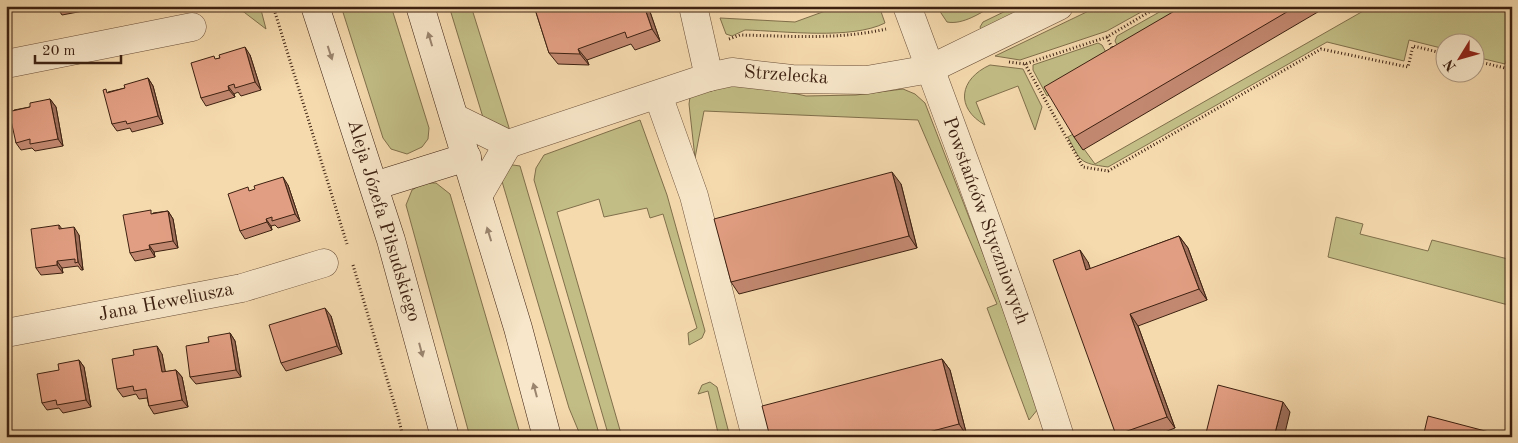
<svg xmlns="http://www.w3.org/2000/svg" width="1518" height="443" font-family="'Old Standard TT',serif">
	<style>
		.green { fill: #c2bd85; stroke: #806f4b }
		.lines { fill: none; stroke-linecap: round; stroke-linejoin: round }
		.street-casing { stroke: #6b4f38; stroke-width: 29 }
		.secondary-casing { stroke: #3d2111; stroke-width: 29 }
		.path { stroke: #3d2111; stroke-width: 3; stroke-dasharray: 1 2.5; stroke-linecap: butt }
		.street { stroke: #f8e7ca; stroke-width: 28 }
		.secondary { stroke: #f8e7ca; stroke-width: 28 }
		.wall { fill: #c28870; stroke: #3d2111 }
		.shaded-wall { fill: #9e6f5b; stroke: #3d2111 }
		.building { fill: #e29e82; stroke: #3d2111 }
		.oneway { fill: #9a846e }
		.labels { text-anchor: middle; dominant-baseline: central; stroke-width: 4; stroke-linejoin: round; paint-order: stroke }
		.street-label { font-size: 19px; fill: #3d2111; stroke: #f8e7ca }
	</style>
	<rect width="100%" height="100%" fill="#f5daae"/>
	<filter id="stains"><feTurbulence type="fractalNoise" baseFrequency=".004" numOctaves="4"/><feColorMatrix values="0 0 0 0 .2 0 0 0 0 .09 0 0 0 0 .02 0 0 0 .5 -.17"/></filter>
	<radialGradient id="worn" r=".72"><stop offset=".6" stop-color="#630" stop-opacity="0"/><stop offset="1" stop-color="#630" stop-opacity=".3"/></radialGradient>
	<g class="green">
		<polygon points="236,6 260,6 266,29"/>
		<polygon points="341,6 391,6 429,128 428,139 422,147 407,154 391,149 383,138"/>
		<polygon points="449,6 471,6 511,134 485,124"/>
		<path d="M839,6h40l6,17c-34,17 -101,8 -140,7l-13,6 -6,-2 -6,-16 75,4z"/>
		<path d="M943,6h50c-13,7 -30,19 -46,16l-8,-12z"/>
		<polygon points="1016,6 1032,6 982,32 980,27 983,22"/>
		<polygon points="1099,6 1152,6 1107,31 1020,60 995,56"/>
		<polygon points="1170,6 1198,6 1124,59 1115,41 1117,36"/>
		<path d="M1372,6h140v37l-7,21 -29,-7v-15h-30l-1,7 -36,-9 -5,21 -77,-19 -219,125c-29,-4 -27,-5 -40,-30l5,-3 10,16 1,-1 11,15z"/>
		<polygon points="1098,43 1102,45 1113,65 1047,96 1033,70 1033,65"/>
		<path d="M990,65l33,4 19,38 -7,23 -17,-44 -42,16 9,23c-30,-17 -26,-46 5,-60z"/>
		<polygon points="710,85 761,86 806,96 856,95 903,89 915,94 925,103 987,264 1038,409 1029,420 987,308 997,304 918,120 704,111 695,158 689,104 690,97"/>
		<polygon points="640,120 667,195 705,331 702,338 689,345 688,333 697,328 663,214 650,218 647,208 604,217 599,199 557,212 622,437 609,437 534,180 536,168 544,155"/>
		<polygon points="506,164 520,166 600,437 581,437 569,408 501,178"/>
		<polygon points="424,183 436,183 450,194 521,437 470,437 406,205 412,190"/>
		<polygon points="1336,217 1363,224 1360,234 1428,251 1432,240 1512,260 1512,306 1328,257"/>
		<polygon points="710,382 717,387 730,437 719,437 708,391 698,394 702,385"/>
	</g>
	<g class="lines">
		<defs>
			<g id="street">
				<polyline points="693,6 709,77"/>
				<path d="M907,6c53,143 107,286 153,431"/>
				<polyline points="6,64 192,27"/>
				<polyline points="658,95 694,196 756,437"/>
				<polyline points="455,118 508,144 478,196"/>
				<polyline points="508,144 709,77 732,72 792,79 867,80 930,69 1059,6"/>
				<polyline points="6,333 242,288 324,263"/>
			</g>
			<g id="secondary">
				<polyline points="315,6 391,240 445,437"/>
				<polyline points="420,6 518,328 547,437"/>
				<polyline points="374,186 467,157"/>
			</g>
		</defs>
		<use href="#street" class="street-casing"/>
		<use href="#secondary" class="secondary-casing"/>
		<g class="path">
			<polyline points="273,6 347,244"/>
			<polyline points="1107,37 1113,50"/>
			<path d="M729,39l11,-4c49,1 98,5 146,-6"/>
			<polyline points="1476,61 1509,69 1512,60"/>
			<polyline points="1009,62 1025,64 1107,37 1159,6"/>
			<polyline points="1025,64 1083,167 1108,171 1321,49 1408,67 1413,46 1446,54"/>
			<polyline points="353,265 398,416 403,437"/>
		</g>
		<use href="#street" class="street"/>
		<use href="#secondary" class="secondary"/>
	</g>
	<g class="wall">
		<polygon points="56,6 99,6 99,8 62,15"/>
		<polygon points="534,6 648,6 660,41 635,50 631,44 587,60 589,65 558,64 549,53"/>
		<polygon points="1183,6 1328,6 1083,150 1074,137"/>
		<polygon points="250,55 261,90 241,96 238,92 234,94 235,97 206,106 201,98 216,59 220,58"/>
		<polygon points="148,78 153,86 163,124 132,132 130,128 117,131 112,124 108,92 125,88"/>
		<polygon points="50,99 56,107 63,146 35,151 32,148 21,150 16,143 14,110 30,107"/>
		<polygon points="901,184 917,248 739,294 731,282"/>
		<polygon points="288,185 300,221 278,228 275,225 271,226 272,230 245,239 240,231 251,191"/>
		<polygon points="168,211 173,219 178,248 154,252 155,257 135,261 130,253 153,213"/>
		<polygon points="59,225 62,229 79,235 83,270 81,270 78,266 62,268 63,273 41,275 36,268"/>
		<polygon points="1179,236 1188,248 1207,300 1138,326 1175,428 1152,437 1118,437 1116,435 1088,262 1090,269"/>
		<polygon points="331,316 342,354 286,371 281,363"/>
		<polygon points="230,333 235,341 241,377 196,384 190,377 209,342"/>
		<polygon points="162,354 165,372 176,370 182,377 188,407 154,414 149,406 147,398 139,399 136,394 123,397 117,389"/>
		<polygon points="942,359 950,370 967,436 963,437 770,437"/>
		<polygon points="79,360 84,367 91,407 63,413 59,408 47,410 42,403 59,370"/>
	</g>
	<g class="shaded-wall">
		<polygon points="644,6 648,6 660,41 652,29"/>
		<polygon points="245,47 250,55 261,90 255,82"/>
		<polygon points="578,49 587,60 589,65 580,54"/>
		<polygon points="148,78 153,86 163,124 158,116"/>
		<polygon points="228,86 234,94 235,97 229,90"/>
		<polygon points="50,99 56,107 63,146 58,139"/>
		<polygon points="892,172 901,184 917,248 909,236"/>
		<polygon points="283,177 288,185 300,221 295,214"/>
		<polygon points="168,211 173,219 178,248 173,241"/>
		<polygon points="266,219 271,226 272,230 267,222"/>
		<polygon points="74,227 79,235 83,270 78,262"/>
		<polygon points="1179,236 1188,248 1207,300 1199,289"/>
		<polygon points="149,245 154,252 155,257 150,249"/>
		<polygon points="1080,250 1088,262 1095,282 1086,270"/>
		<polygon points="57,261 62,268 63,273 57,265"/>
		<polygon points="325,308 331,316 342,354 337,346"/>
		<polygon points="1130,314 1138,326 1175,428 1167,417"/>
		<polygon points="230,333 235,341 241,377 236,370"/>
		<polygon points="157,346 162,354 167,380 162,372"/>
		<polygon points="942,359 950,370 967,436 959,424"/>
		<polygon points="79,360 84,367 91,407 86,400"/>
		<polygon points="176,370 182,377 188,407 182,400"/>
		<polygon points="1283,402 1290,412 1284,437 1274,437"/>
		<polygon points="1489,432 1492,437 1488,437"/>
	</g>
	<g class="building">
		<polygon points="534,6 644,6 652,29 627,38 625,32 578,49 580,54 549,53"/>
		<polygon points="1183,6 1297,6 1074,137 1044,87"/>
		<polygon points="245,47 255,82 235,88 234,84 228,86 229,90 201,98 191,63 214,56 215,59 220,58 219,55"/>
		<polygon points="148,78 158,116 127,124 126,121 112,124 103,90 106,89 107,93 125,88 124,85"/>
		<polygon points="50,99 58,139 30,144 30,139 16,143 8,107 11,107 12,111 30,107 30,103"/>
		<polygon points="892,172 909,236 731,282 714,219"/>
		<polygon points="283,177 295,214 272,221 272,217 266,219 267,222 240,231 228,194 248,187 249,191 255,189 254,186"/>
		<polygon points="151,210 151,214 168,211 173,241 149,245 150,249 130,253 123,215"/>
		<polygon points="59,225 59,229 74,227 78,262 75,263 75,259 57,261 57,265 36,268 31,229"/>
		<polygon points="1179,236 1199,289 1130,314 1167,417 1116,435 1053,260 1080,250 1086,270"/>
		<polygon points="325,308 337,346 281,363 269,325"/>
		<polygon points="230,333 236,370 190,377 186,346 209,342 208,337"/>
		<polygon points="157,346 162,372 176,370 182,400 149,406 146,389 134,391 133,386 117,389 112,359 134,355 133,350"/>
		<polygon points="942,359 959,424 910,437 770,437 762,406"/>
		<polygon points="79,360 86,400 57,405 56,400 42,403 37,374 59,370 58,364"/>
		<polygon points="1218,385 1283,402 1274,437 1205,437"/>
		<polygon points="1428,416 1489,432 1488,437 1423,437"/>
	</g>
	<defs><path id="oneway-solid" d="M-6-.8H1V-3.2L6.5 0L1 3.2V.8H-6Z" transform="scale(1.25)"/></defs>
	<g class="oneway">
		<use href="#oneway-solid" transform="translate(430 39) rotate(-107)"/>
		<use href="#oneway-solid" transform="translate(330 53) rotate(72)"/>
		<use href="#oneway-solid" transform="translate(489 234) rotate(-107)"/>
		<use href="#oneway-solid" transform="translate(421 350) rotate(75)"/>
		<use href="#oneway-solid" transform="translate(535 390) rotate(-105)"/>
	</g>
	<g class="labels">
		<g class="street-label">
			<text transform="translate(786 76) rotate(4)">Strzelecka</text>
			<text transform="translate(383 221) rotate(73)">Aleja Józefa Piłsudskiego</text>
			<text transform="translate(985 221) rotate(70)">Powstańców Styczniowych</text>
			<text transform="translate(166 303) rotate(-11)">Jana Heweliusza</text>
		</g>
	</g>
	<rect width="1518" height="443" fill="none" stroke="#f5daae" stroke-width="25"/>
	<rect x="8" y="8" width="1503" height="428" fill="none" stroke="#3d2111" stroke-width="2.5"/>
	<rect x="12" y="12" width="1493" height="418" fill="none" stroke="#3d2111"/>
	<g transform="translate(1460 58) rotate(233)"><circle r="24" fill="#f8e7ca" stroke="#ad9880"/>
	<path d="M0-4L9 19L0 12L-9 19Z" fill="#8f2418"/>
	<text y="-8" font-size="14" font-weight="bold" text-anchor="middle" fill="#3d2111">N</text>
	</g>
	<path d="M35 55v8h86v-8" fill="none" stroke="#3d2111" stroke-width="2.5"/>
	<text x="42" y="55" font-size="15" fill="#3d2111" stroke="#f8e7ca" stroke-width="4" paint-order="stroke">20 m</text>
	<rect width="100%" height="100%" filter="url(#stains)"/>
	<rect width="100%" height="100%" fill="url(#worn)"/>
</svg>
